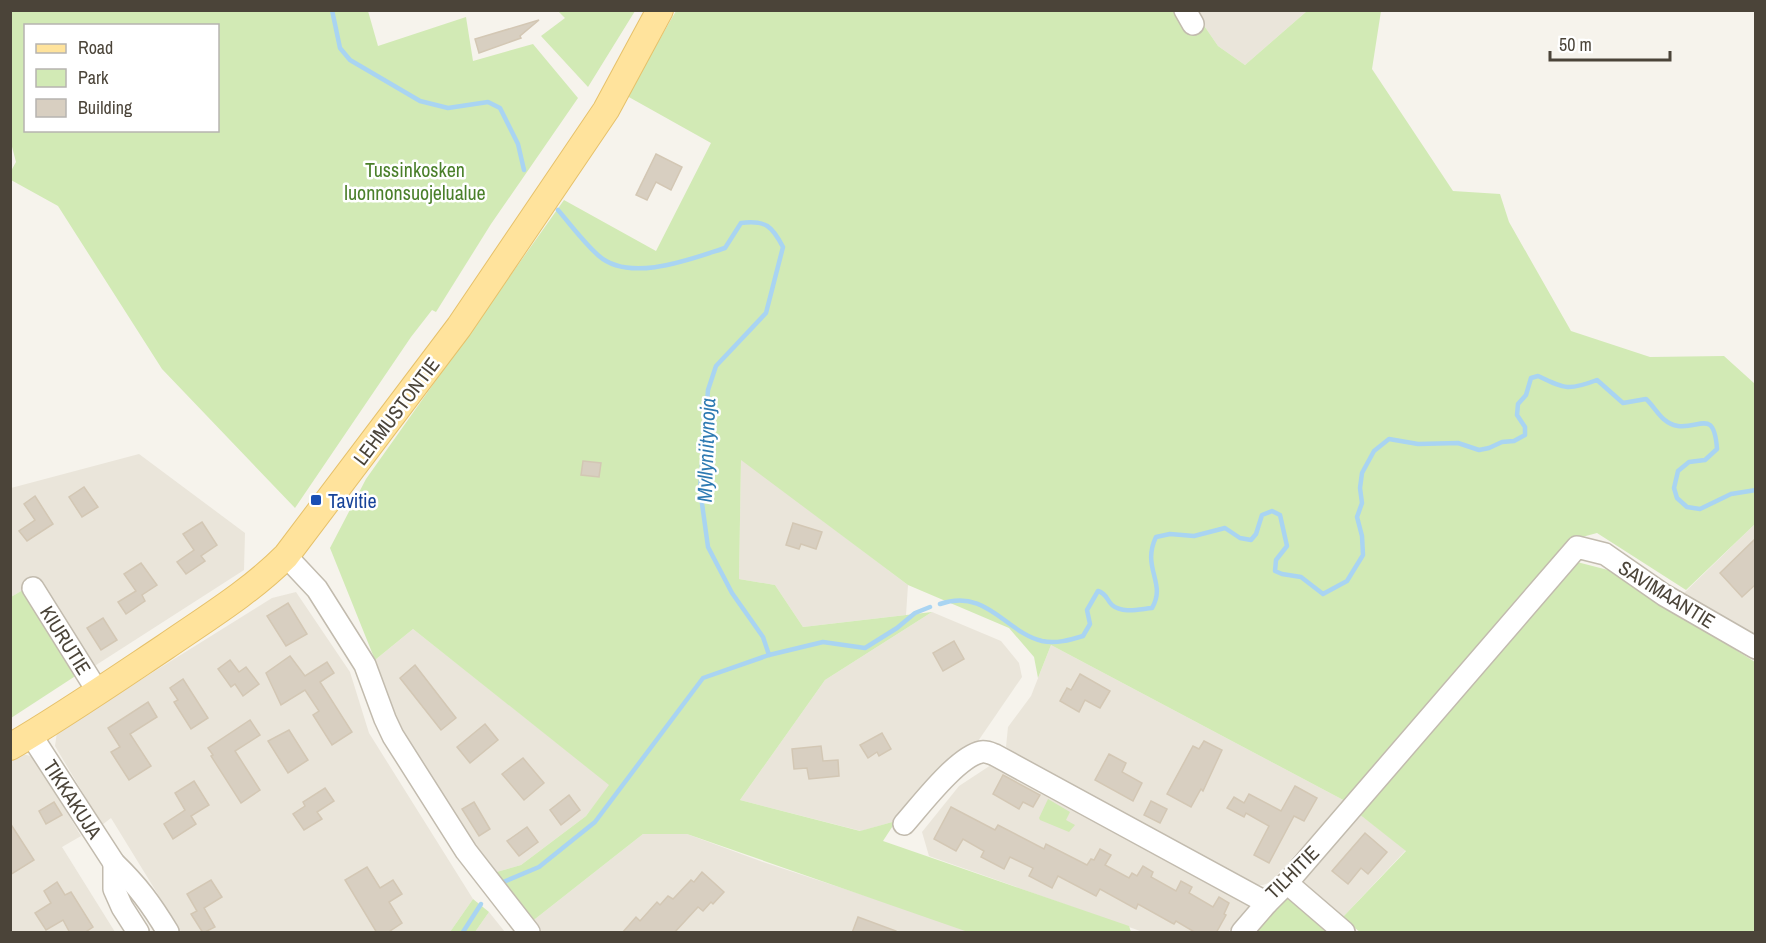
<svg xmlns="http://www.w3.org/2000/svg" width="1766" height="943" font-family="'Archivo Narrow',sans-serif">
	<style>
		.residential { fill: #eae5da }
		.green { fill: #d2eab5; fill-rule: evenodd }
		.lines { fill: none; stroke-linecap: round; stroke-linejoin: round }
		.stream { stroke: #a9d4f2; stroke-width: 4.5 }
		.building { fill: #d8cfc1; stroke: #d3c7b4; stroke-width: 1.5 }
		.minor-casing { stroke: #c2bbae; stroke-width: 24 }
		.major-casing { stroke: #e6c16a; stroke-width: 28 }
		.minor { stroke: #fff; stroke-width: 21 }
		.major { stroke: #ffe39c; stroke-width: 26 }
		.transit-dot { fill: #1a4fb4; stroke: #fff; stroke-width: 2 }
		.labels { text-anchor: middle; dominant-baseline: central; stroke-width: 5; stroke-linejoin: round; paint-order: stroke }
		.park-label { font-size: 20px; fill: #4a7f2a; stroke: #fff }
		.street-label { font-size: 20px; fill: #4b4439; stroke: #fff }
		.transit-label { font-size: 20px; fill: #164399; stroke: #fff; text-anchor: start }
		.water-label { font-size: 21px; font-style: italic; fill: #2e7ab2; stroke: #fff }
	</style>
	<rect width="100%" height="100%" fill="#f6f3ec"/>
	<g class="residential">
		<polygon points="1194,11 1307,11 1245,65 1218,46"/>
		<polygon points="139,454 245,533 244,570 93,667 28,587 11,597 11,488"/>
		<polygon points="741,459 908,585 906,615 803,627 775,585 739,579"/>
		<polygon points="1755,524 1755,637 1721,615 1681,596"/>
		<polygon points="296,592 350,672 369,733 473,899 450,932 181,932 111,818 102,825 55,746 57,732 272,598"/>
		<polygon points="932,612 1001,641 1019,663 1022,677 974,747 896,821 861,831 740,800 825,680"/>
		<polygon points="413,629 610,785 586,816 521,865 493,873 393,722 375,660"/>
		<polygon points="1051,645 1347,802 1327,819 1271,882 1263,885 1253,885 1024,761 1006,747 1008,727 1031,696"/>
		<polygon points="23,754 34,757 81,836 62,847 115,932 11,932 11,761"/>
		<polygon points="991,765 1004,770 1252,906 1228,932 1143,932 929,856 922,832 959,786"/>
		<polygon points="1359,814 1406,850 1342,918 1299,880"/>
		<polygon points="643,834 687,834 763,862 975,932 538,932 530,923"/>
		<polygon points="489,912 505,932 475,932"/>
	</g>
	<g class="green">
		<path d="M10,11h358l10,35 88,-29 7,44 60,-17 45,54 -87,126 -55,88 -4,-2 -21,27 -116,171 -133,-139 -104,-163 -47,-26v-9l5,-9 -6,-23zM26,26h192v104h-192z"/>
		<polygon points="558,11 635,11 588,87 541,36 565,18"/>
		<polygon points="676,11 1194,11 1218,46 1245,65 1307,11 1381,11 1372,69 1453,191 1500,194 1509,222 1571,331 1650,357 1724,356 1755,384 1755,524 1686,590 1597,533 1571,540 1347,802 1051,645 1038,678 1034,657 1009,628 908,585 741,460 739,579 775,585 803,627 932,612 825,680 740,800 860,831 896,821 883,841 1129,926 1131,932 968,932 687,834 643,834 530,923 493,873 521,865 586,816 609,785 413,629 375,660 330,548 366,479 564,200 656,251 711,143 627,96"/>
		<polygon points="1577,562 1608,570 1755,662 1755,932 1360,932 1342,918 1406,851 1359,814"/>
		<polygon points="28,587 80,673 11,718 11,597"/>
		<polygon points="1048,799 1070,812 1066,820 1075,825 1069,832 1040,820 1039,818"/>
		<polygon points="1290,892 1329,931 1328,932 1255,932"/>
		<polygon points="473,899 489,912 475,932 450,932"/>
	</g>
	<g class="lines">
		<g class="stream">
			<polyline points="332,10 340,48 350,60 420,101 448,108 488,102 500,108 518,144 524,170"/>
			<path d="M558,210c13,15 26,33 41,46 31,27 92,3 126,-8l16,-25c25,-3 31,3 42,24l-17,66 -50,53 -8,24 -8,99 8,58 24,46 31,44 6,18"/>
			<path d="M940,604c47,-16 65,28 102,37 14,3 28,-1 41,-5l7,-12 -3,-14 11,-19c9,3 8,8 14,14 11,9 28,4 40,3 15,-25 -11,-40 4,-71l14,-3 24,2 31,-8 15,10 11,2 5,-6 6,-19 10,-4 8,4 7,31 -11,14 -1,11 7,3 19,3 22,17 24,-13 16,-26 -1,-19 -5,-19 5,-14 -2,-15 2,-15 12,-22 15,-12 29,5 40,-1 21,7 10,-2 13,-6 12,-1 11,-6v-8l-8,-12 1,-11 8,-9 5,-17 7,-2c27,13 30,15 59,4l26,23 23,-4c10,9 16,25 32,27 22,3 36,-18 39,23l-12,11 -16,2 -11,9 -4,17 3,10 10,9 13,2 31,-15 25,-4"/>
			<polyline points="501,883 539,867 595,822 703,678 769,655 823,642 865,648 897,628 915,613 930,607"/>
			<polyline points="463,932 481,904"/>
		</g>
	</g>
	<g class="building">
		<polygon points="539,20 520,36 521,38 479,53 475,39"/>
		<polygon points="656,154 682,167 671,190 656,182 647,200 636,195"/>
		<polygon points="583,461 601,463 599,477 581,475"/>
		<polygon points="84,487 98,507 82,517 69,497"/>
		<polygon points="35,496 53,524 27,541 19,531 35,520 24,504"/>
		<polygon points="202,522 217,545 201,556 205,561 186,574 177,562 194,550 183,534"/>
		<polygon points="793,523 822,532 816,549 801,544 799,549 786,545"/>
		<polygon points="1755,539 1755,585 1742,597 1720,573"/>
		<polygon points="141,563 157,585 142,595 145,601 126,614 118,602 136,591 124,574"/>
		<polygon points="288,603 307,634 286,646 267,616"/>
		<polygon points="103,618 117,640 101,650 87,628"/>
		<polygon points="954,641 964,659 943,671 933,653"/>
		<polygon points="290,656 305,676 327,662 334,673 320,682 352,732 332,745 313,715 319,711 305,690 281,705 266,673"/>
		<polygon points="230,660 239,672 246,667 259,684 243,696 235,684 231,687 218,669"/>
		<polygon points="415,665 456,718 441,730 400,678"/>
		<polygon points="1080,674 1110,691 1100,708 1085,700 1079,712 1060,701 1067,688 1071,690"/>
		<polygon points="183,679 208,718 191,729 174,702 178,700 170,688"/>
		<polygon points="148,702 157,717 130,734 151,766 129,780 111,752 120,747 108,728"/>
		<polygon points="250,720 260,735 235,751 260,790 241,803 211,756 213,755 208,748"/>
		<polygon points="485,724 498,740 470,763 457,747"/>
		<polygon points="289,730 308,760 288,773 268,741"/>
		<polygon points="882,733 891,749 879,756 877,752 868,758 860,745"/>
		<polygon points="1204,741 1222,750 1203,791 1201,789 1191,807 1167,794 1193,746 1199,749"/>
		<polygon points="821,746 823,761 838,760 839,776 809,779 807,768 794,769 792,749"/>
		<polygon points="1109,754 1126,763 1122,772 1142,783 1133,801 1095,780"/>
		<polygon points="523,758 544,783 524,800 502,774"/>
		<polygon points="1003,775 1040,795 1033,807 1023,802 1019,809 993,794"/>
		<polygon points="194,781 209,805 191,816 196,824 173,839 164,824 185,810 175,793"/>
		<polygon points="1295,786 1317,798 1304,821 1294,816 1269,863 1254,855 1269,826 1246,813 1244,817 1227,808 1234,797 1244,803 1249,794 1281,811"/>
		<polygon points="325,788 334,801 317,812 322,819 304,830 293,814 305,806 303,802"/>
		<polygon points="569,795 580,810 561,825 550,810"/>
		<polygon points="1151,801 1167,809 1160,823 1144,815"/>
		<polygon points="54,802 62,815 46,824 39,811"/>
		<polygon points="474,802 490,829 479,836 462,809"/>
		<polygon points="951,807 995,830 998,825 1044,849 1046,844 1087,865 1091,859 1094,860 1100,849 1111,855 1105,865 1129,878 1132,873 1137,876 1143,866 1153,872 1151,877 1176,891 1181,881 1192,887 1189,893 1213,907 1219,897 1229,903 1224,914 1226,915 1216,933 1196,933 1176,921 1174,924 1172,923 1138,904 1136,909 1100,889 1096,896 1058,876 1052,888 1029,876 1033,868 1010,857 1004,869 981,857 984,851 963,839 956,851 934,839"/>
		<polygon points="10,823 34,860 10,875"/>
		<polygon points="527,827 538,842 519,856 507,841"/>
		<polygon points="1365,833 1387,852 1368,874 1361,868 1348,884 1332,871"/>
		<polygon points="367,867 380,888 393,880 402,894 389,902 402,923 387,933 377,933 345,880"/>
		<polygon points="702,872 724,892 713,904 711,902 703,911 698,907 674,933 622,933 636,917 640,921 657,902 660,905 668,896 673,899 691,880 694,882"/>
		<polygon points="211,880 222,897 204,908 215,927 203,933 191,914 197,911 187,894"/>
		<polygon points="57,882 65,895 71,892 93,927 84,933 70,933 63,920 46,930 35,913 51,903 44,891"/>
		<polygon points="858,917 896,931 896,933 852,933"/>
	</g>
	<g class="lines">
		<defs>
			<g id="minor">
				<polyline points="1185,10 1193,24"/>
				<polyline points="286,556 317,589 365,665 385,719 393,736 466,851 529,932"/>
				<polyline points="33,588 98,692"/>
				<path d="M31,735l83,128c24,23 37,41 54,69"/>
				<path d="M904,824c16,-18 53,-67 77,-72 5,-1 9,1 14,3l272,148 20,-20 290,-336 28,7 59,41 92,53"/>
				<polyline points="114,863 114,889 122,907 138,932"/>
				<polyline points="1287,883 1344,932"/>
				<polyline points="1242,932 1267,903"/>
			</g>
			<path id="major" d="M10,747c53,-31 104,-66 155,-100 42,-29 85,-55 121,-91l173,-229 147,-217 54,-100"/>
		</defs>
		<use href="#minor" class="minor-casing"/>
		<use href="#major" class="major-casing"/>
		<use href="#minor" class="minor"/>
		<use href="#major" class="major"/>
	</g>
	<rect class="transit-dot" x="310" y="494" width="12" height="12" rx="3"/>
	<g class="labels">
		<g class="park-label">
			<text x="415" y="169">Tussinkosken<tspan x="415" dy="23">luonnonsuojelualue</tspan></text>
		</g>
		<g class="street-label">
			<text transform="translate(396 411) rotate(-53)">LEHMUSTONTIE</text>
			<text transform="translate(1667 594) rotate(32)">SAVIMAANTIE</text>
			<text transform="translate(66 640) rotate(58)">KIURUTIE</text>
			<text transform="translate(73 799) rotate(57)">TIKKAKUJA</text>
			<text transform="translate(1292 872) rotate(-45)">TILHITIE</text>
		</g>
		<g class="transit-label">
			<text x="328" y="500">Tavitie</text>
		</g>
		<g class="water-label">
			<text transform="translate(706 450) rotate(-88)">Myllyniitynoja</text>
		</g>
	</g>
	<rect width="1766" height="943" fill="none" stroke="#4b4439" stroke-width="24"/>
	<rect x="24" y="24" width="195" height="108" fill="#ffffff" stroke="#b7b4b0" stroke-width="1.5"/>
	<rect x="36" y="44" width="30" height="9" fill="#ffe39c" stroke="#b7b4b0" stroke-width="1.5"/>
	<text x="78" y="54" font-size="18" fill="#4b4439">Road</text>
	<rect x="36" y="69" width="30" height="18" fill="#d2eab5" stroke="#b7b4b0" stroke-width="1.5"/>
	<text x="78" y="84" font-size="18" fill="#4b4439">Park</text>
	<rect x="36" y="99" width="30" height="18" fill="#d8cfc1" stroke="#b7b4b0" stroke-width="1.5"/>
	<text x="78" y="114" font-size="18" fill="#4b4439">Building</text>
	<path d="M1550 51v9h120v-9" fill="none" stroke="#4b4439" stroke-width="3"/>
	<text x="1559" y="51" font-size="18" fill="#4b4439" stroke="#ffffff" stroke-width="4.5" paint-order="stroke">50 m</text>
</svg>
